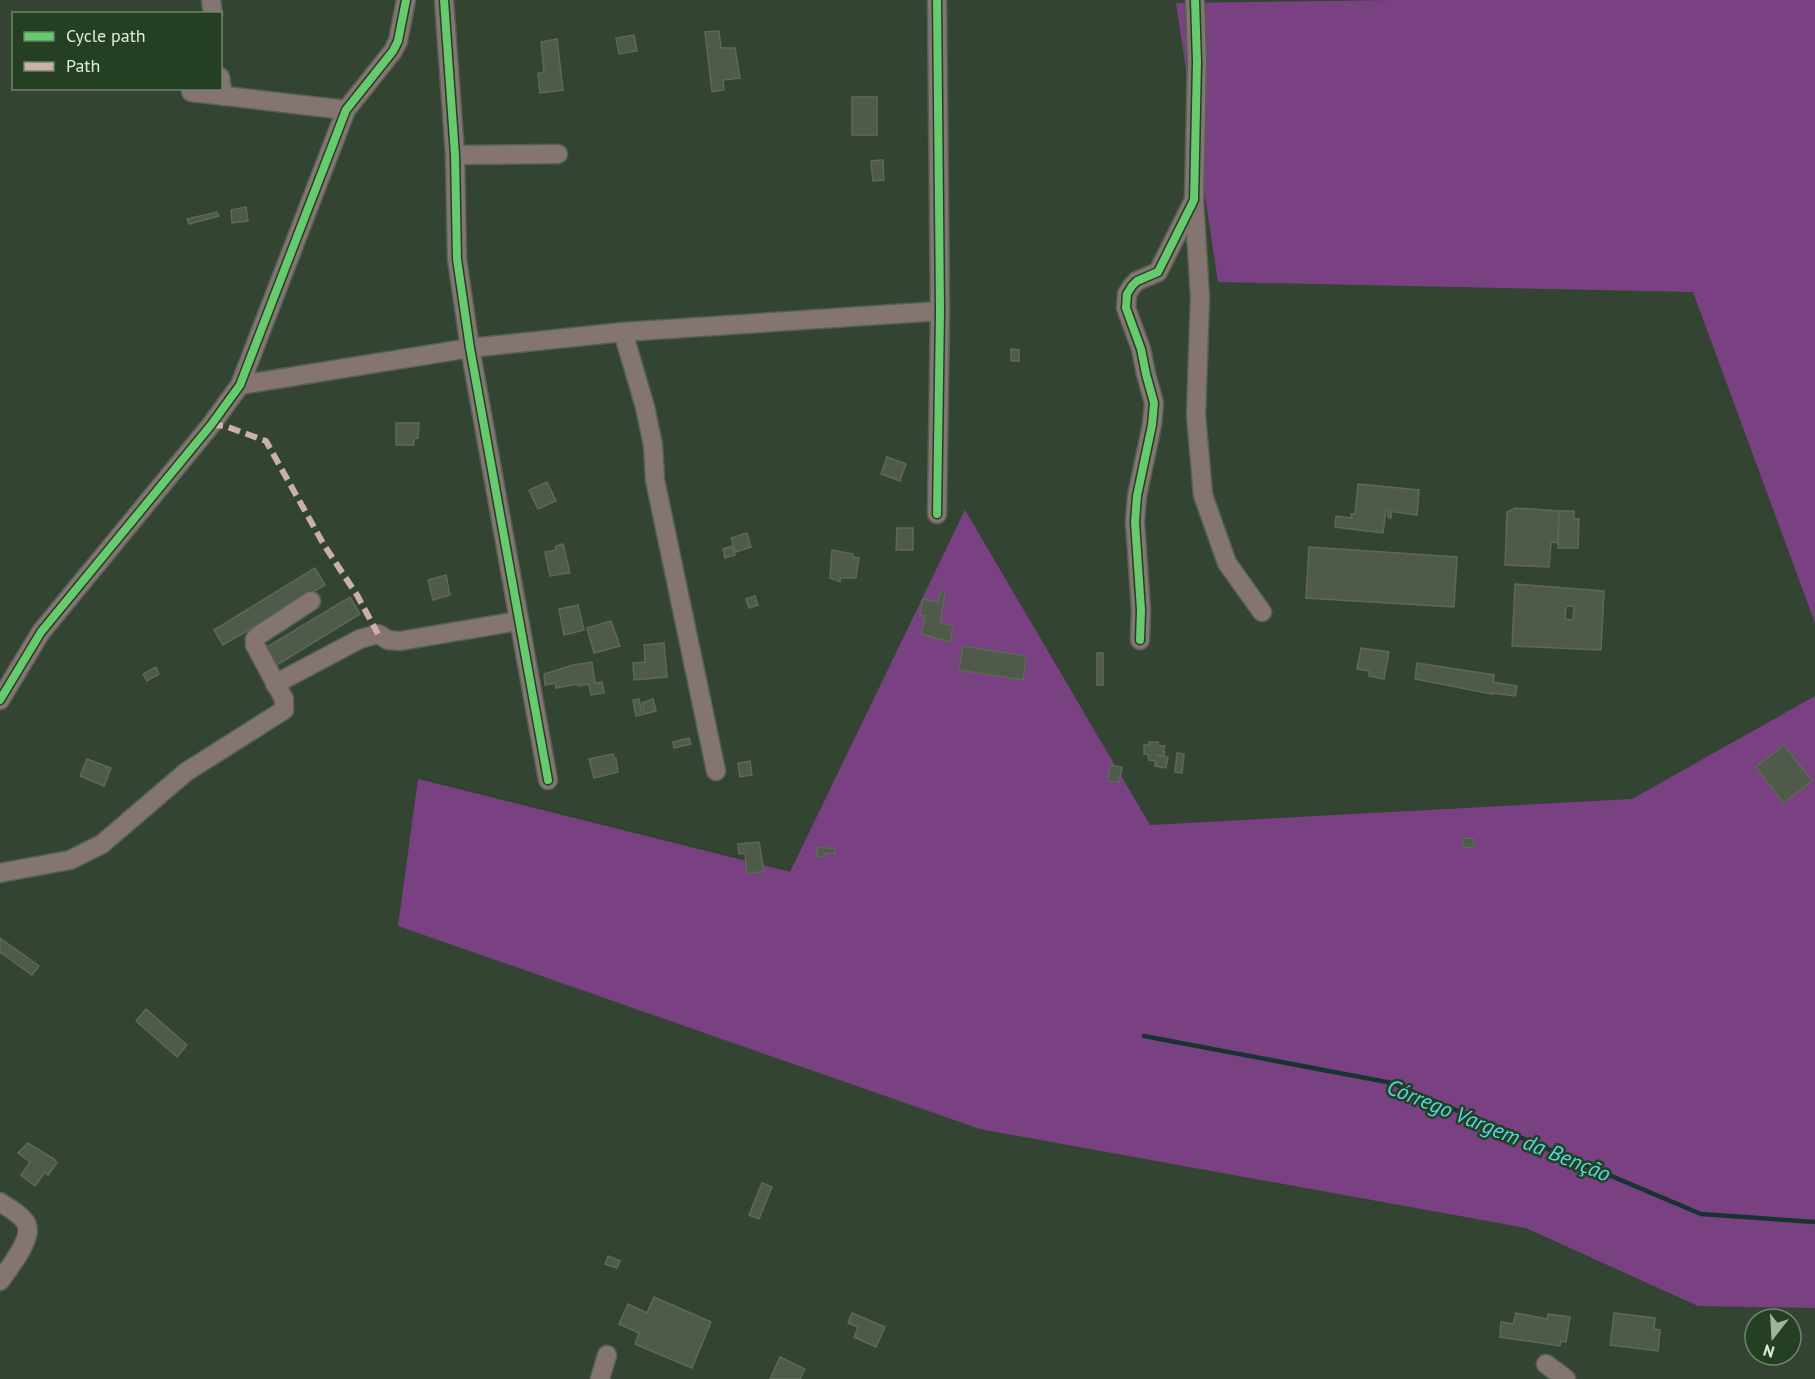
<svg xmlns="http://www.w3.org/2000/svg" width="1815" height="1379" font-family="'PT Sans',sans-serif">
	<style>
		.green { fill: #794181 }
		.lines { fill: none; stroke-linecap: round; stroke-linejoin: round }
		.stream { stroke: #193333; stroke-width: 4.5 }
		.building { fill: #505a4a; stroke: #5e6859; stroke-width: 1.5; fill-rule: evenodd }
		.minor-casing { stroke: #546153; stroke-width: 21 }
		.minor { stroke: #847572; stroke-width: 18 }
		.quiet { stroke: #cab0a6; stroke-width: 6; stroke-dasharray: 12 6; stroke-linecap: butt }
		.cycleway-casing { stroke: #243f22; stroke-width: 11 }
		.cycleway { stroke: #67ca6e; stroke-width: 8 }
		.labels { text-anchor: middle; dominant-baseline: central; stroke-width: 5; stroke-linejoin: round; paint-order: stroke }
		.water-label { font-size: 22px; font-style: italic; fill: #50d7e3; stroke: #243f22 }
	</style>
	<rect width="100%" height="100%" fill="#344433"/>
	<g class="green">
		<polygon points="1394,0 1815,0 1815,623 1693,292 1218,282 1176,3"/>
		<polygon points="965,510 1150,825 1632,799 1815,696 1815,1308 1698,1306 1526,1228 980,1129 398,926 418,779 790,872"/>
	</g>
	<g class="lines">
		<polyline class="stream" points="1144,1036 1392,1083 1701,1214 1815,1222"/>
	</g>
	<g class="building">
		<polygon points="719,31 721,48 735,48 740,78 723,80 724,90 712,92 705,32"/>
		<polygon points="634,35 637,51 619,54 616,38"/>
		<polygon points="557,39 563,90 540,93 538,73 544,72 541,42"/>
		<rect x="852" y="97" width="25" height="38"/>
		<polygon points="881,160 883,160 884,180 873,181 871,161"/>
		<polygon points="246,207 248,221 232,223 231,210"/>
		<polygon points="217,212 219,216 189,224 187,219"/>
		<polygon points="1011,349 1019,350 1019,361 1011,361"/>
		<polygon points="396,423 419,423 418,438 414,438 414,445 396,445"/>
		<polygon points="887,457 906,464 900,481 881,474"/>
		<polygon points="547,482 556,501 538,509 529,490"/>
		<polygon points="1358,484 1419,490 1417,515 1395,512 1395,511 1392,510 1391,518 1388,517 1388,510 1386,510 1383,533 1335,527 1336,516 1352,518 1351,514 1355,514"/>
		<polygon points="1515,508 1559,511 1558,543 1551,542 1549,567 1505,565 1507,512"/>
		<polygon points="1559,511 1574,511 1574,519 1579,519 1578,548 1558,548"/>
		<polygon points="897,528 913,528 913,550 896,550"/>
		<polygon points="747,533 751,547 736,552 731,538"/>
		<polygon points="563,544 570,573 550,576 545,552 556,550 556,546"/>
		<polygon points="732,546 735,555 725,558 723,549"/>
		<polygon points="1309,547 1457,557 1454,607 1306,598"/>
		<polygon points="832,550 853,554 853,557 859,558 856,578 840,578 840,582 830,578"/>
		<polygon points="315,568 325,585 223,645 214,630"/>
		<polygon points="446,575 450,595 433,600 428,580"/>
		<path d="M1515,584l89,7 -3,59 -89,-4zM1566,606h8l-1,14 -8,-1z"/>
		<polygon points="940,592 945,592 940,623 953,626 950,642 921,634 925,616 920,615 923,599 938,602"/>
		<polygon points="755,596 758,605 749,608 746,599"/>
		<polygon points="350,597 360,614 277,665 267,647"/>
		<polygon points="578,605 584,630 564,635 559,609"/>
		<polygon points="611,621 620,646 594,653 587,628"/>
		<polygon points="664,643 667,677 634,680 633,663 645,662 644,645"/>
		<polygon points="963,646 1026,656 1023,680 959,670"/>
		<polygon points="1361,648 1389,652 1384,679 1369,676 1369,671 1357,669"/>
		<rect x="1097" y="653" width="6" height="32"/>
		<polygon points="592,662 595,683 602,682 604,693 591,695 589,684 578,686 577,684 556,688 555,683 545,685 544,674 573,665"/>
		<polygon points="1417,663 1494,675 1493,682 1517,686 1515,696 1492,693 1492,694 1415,679"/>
		<polygon points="156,667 159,674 147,681 143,674"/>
		<polygon points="639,699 642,715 636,716 633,700"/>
		<polygon points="653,699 656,711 644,714 642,703"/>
		<polygon points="689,738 691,744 674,748 673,742"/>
		<polygon points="1149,742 1158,742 1158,746 1165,746 1163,752 1165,752 1164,755 1157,755 1168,757 1166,768 1155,766 1155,761 1149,760 1147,754 1144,754 1144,745 1149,745"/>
		<polygon points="1784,745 1812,781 1783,803 1756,767"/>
		<polygon points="1177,753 1184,754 1182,773 1175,772"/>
		<polygon points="613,754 614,758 616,758 618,772 594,778 589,759"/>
		<polygon points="87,759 111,768 104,786 80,776"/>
		<polygon points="750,761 752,775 740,777 738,763"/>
		<polygon points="1110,765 1122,767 1119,782 1108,781"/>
		<polygon points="1465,838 1474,839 1473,848 1463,847 1463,839"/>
		<polygon points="759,842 764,871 747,874 745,853 739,854 738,844"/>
		<polygon points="818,847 835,849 835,854 824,853 824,857 817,856"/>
		<polygon points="0,938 39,966 32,975 0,952"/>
		<polygon points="146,1009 187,1045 177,1057 136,1021"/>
		<polygon points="28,1143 54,1159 57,1163 48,1175 45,1172 35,1186 21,1175 30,1162 18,1153"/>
		<polygon points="762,1183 772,1187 759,1219 749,1215"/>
		<polygon points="608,1256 620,1261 617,1268 605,1264"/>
		<polygon points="654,1297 711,1322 692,1368 635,1344 639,1333 619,1324 628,1304 647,1313"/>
		<polygon points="852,1313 885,1327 876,1347 854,1337 858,1327 848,1323"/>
		<polygon points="1516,1313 1547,1319 1548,1314 1570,1317 1566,1342 1561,1341 1560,1346 1500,1337 1501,1322 1513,1324"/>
		<polygon points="1614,1313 1655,1318 1654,1329 1660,1330 1658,1351 1610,1345"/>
		<polygon points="780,1357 805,1369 800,1379 770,1379"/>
	</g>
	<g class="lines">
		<defs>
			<g id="minor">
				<polyline points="211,0 213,14"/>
				<polyline points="444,0 455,155 457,259 470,348 548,780"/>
				<polyline points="1195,0 1197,62 1194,200 1200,297 1196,415 1203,495 1227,563 1262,612"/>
				<polyline points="220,77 223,96"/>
				<polyline points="191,92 346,110"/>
				<polyline points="455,155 558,154"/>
				<polyline points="623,332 645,407 653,445 655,480 716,771"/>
				<polyline points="240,385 470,348 623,332 940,311"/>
				<polyline points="937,514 940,311 937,0"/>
				<polyline points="1140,640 1141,610 1135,522 1137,496 1152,425 1154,403 1146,374 1141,349 1126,308 1127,294 1132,286 1137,281 1158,272 1194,200"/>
				<polyline points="275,684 360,639 378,634 388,640 400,641 518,621"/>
				<polyline points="0,700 41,632 211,425 240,385 346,110 393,51 398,41 406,0"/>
				<polyline points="0,873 70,860 102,844 186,772 284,710 284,699 255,645 255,639 259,635 311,601"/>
				<path d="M0,1202c7,5 17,10 23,17 16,15 -14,48 -23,62"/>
				<polyline points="1546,1364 1566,1379"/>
				<polyline points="600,1379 607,1355"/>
			</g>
		</defs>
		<use href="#minor" class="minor-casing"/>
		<use href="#minor" class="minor"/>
		<polyline class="quiet" points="211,425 225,426 266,441 324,545 357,595 378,634"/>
		<defs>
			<g id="cycleway">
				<polyline points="444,0 455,155 457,259 470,348 548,780"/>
				<polyline points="937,514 940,311 937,0"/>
				<polyline points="1140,640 1141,610 1135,522 1137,496 1152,425 1154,403 1146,374 1141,349 1126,308 1127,294 1132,286 1137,281 1158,272 1194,200 1197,62 1195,0"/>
				<polyline points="0,700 41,632 211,425 240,385 346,110 393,51 398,41 406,0"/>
			</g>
		</defs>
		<use href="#cycleway" class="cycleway-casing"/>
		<use href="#cycleway" class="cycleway"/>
	</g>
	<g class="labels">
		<g class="water-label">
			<text transform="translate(1499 1130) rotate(22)">Córrego Vargem da Benção</text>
		</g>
	</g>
	<rect x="12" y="12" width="210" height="78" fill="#243f22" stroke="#6e856c" stroke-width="1.5"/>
	<rect x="24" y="32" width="30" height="9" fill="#67ca6e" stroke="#6e856c" stroke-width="1.5"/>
	<text x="66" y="42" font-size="18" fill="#ddeedc">Cycle path</text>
	<rect x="24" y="62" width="30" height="9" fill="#cab0a6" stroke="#6e856c" stroke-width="1.5"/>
	<text x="66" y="72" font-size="18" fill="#ddeedc">Path</text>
	<g transform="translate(1773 1337) rotate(197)"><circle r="28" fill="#243f22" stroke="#6e856c" stroke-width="1.5"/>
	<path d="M0-4.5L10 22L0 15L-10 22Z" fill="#a2b2a1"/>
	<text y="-9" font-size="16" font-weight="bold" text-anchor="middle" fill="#ddeedc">N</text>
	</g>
</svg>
